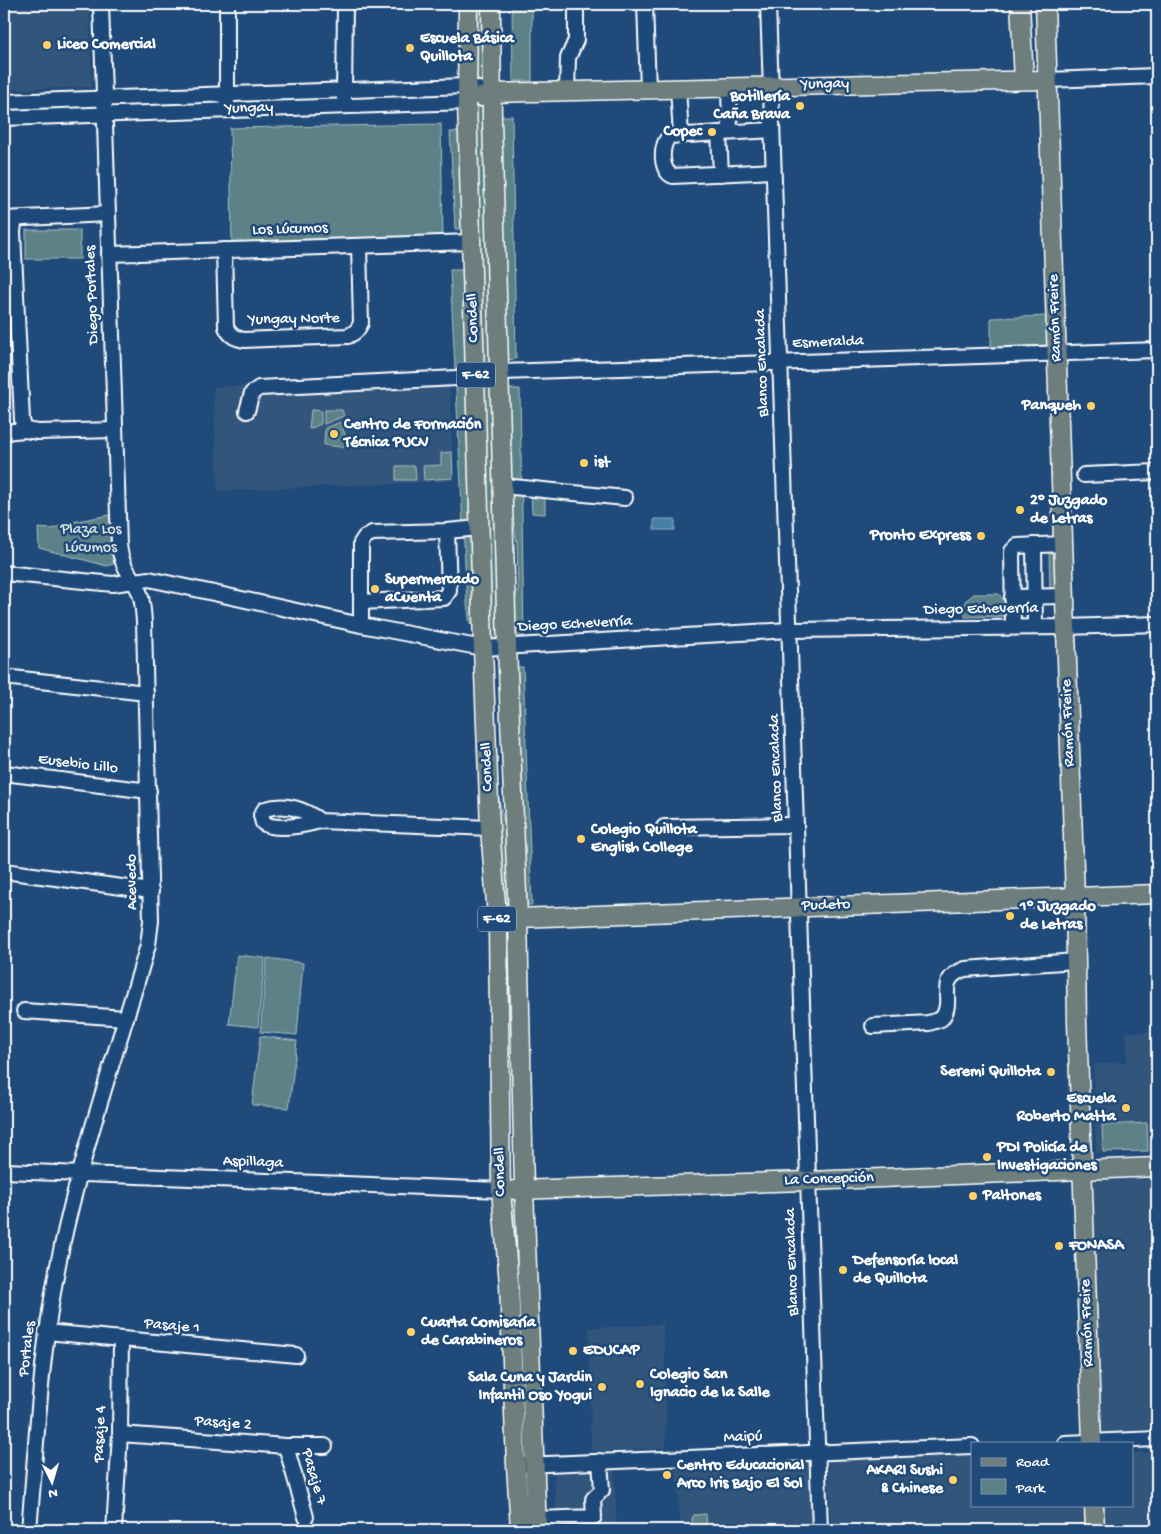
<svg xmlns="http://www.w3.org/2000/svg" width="1161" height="1534" font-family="'Gochi Hand',sans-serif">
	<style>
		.built { fill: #33547c }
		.green { fill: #5c8287; stroke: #aec0c3 }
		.water { fill: #477ea3; stroke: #91b2c8 }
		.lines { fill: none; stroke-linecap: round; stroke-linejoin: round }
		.minor-casing { stroke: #fff; stroke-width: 18 }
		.major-casing { stroke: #fff; stroke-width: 21 }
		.minor { stroke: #1f4a7a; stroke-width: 14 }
		.major { stroke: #6d7e7c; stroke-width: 18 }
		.poi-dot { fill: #ffd166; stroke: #1f4a7a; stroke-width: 2 }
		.labels { text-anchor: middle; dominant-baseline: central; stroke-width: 5; stroke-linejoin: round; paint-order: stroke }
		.shield { fill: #1f4a7a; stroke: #bcc9d7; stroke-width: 1 }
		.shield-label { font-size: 15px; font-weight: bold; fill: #fff }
		.poi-label { font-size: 16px; font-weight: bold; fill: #fff; stroke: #1f4a7a; text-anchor: start }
		.street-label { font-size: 16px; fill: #fff; stroke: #1f4a7a }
		.park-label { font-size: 16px; fill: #d6e0e1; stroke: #1f4a7a }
	</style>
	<rect width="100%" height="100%" fill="#1f4a7a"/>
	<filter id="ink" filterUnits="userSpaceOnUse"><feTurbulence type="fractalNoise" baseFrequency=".02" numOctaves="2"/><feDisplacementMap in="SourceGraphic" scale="10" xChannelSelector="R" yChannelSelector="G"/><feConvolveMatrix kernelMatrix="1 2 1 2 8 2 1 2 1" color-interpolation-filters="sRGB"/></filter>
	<g filter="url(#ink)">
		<g class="built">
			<polygon points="4,4 89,4 92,87 4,90"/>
			<polygon points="449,376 454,481 218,491 213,387"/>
			<polygon points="1126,1032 1157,1032 1157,1152 1096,1153 1093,1064 1127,1062"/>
			<polygon points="1157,1176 1157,1429 1101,1433 1089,1179"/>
			<polygon points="663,1324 663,1343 665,1346 666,1448 591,1452 589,1328"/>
			<polygon points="1157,1452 1157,1530 1103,1530 1102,1505 1132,1505 1132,1453"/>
			<polygon points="972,1453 972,1505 1088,1505 1089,1530 831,1530 828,1460"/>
			<polygon points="810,1460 813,1530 681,1530 676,1467"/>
			<polygon points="614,1469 617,1530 557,1530 554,1472"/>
		</g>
		<g class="green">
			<polygon points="478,4 485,4 485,85 477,85"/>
			<polygon points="512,4 532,4 532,81 513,81"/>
			<polygon points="475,107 484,107 501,638 495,644 489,639"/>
			<polygon points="498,116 512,116 516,359 506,360"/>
			<polygon points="441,124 443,240 232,244 230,128"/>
			<polygon points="466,131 468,229 455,229 450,132"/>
			<rect x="26" y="230" width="54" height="29"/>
			<polygon points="450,270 465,270 471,395 467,415 467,437 476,626 470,624 467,604"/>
			<polygon points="1049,316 1050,345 991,347 991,318"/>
			<polygon points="507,389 520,389 524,637 519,637 513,634 513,612 518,588 517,544 510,501"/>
			<polygon points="311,410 321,411 321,424 309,429"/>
			<polygon points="324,410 342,410 344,416 324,424"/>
			<polygon points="341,422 349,448 324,445 325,428"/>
			<polygon points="452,452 453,478 424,480 423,466 441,465 441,453"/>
			<polygon points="396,466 415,466 416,480 396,480"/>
			<polygon points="531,490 545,492 545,514 532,513"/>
			<polygon points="110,515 115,557 115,561 113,564 107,566 39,548 38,528 51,529 72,522"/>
			<polygon points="1049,548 1060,548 1061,591 1050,592"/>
			<polygon points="974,594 999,594 1005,602 1006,616 965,617 965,601"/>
			<polygon points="515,667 523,667 532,905 523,905"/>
			<polygon points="497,788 507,838 511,914 502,918"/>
			<polygon points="505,929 511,930 513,1036 506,1001"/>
			<polygon points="237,955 265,958 258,1027 229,1024"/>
			<polygon points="267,958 303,963 297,1035 260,1032"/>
			<polygon points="260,1036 297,1041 289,1108 252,1105"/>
			<polygon points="1147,1123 1148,1151 1103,1152 1102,1125"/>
			<polygon points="513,1199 516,1200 524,1341 518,1306 509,1202"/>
			<polygon points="706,1514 707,1530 692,1530 692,1519 694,1515"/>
		</g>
		<rect class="water" x="654" y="519" width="21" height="11"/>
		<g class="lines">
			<defs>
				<g id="minor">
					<polyline points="227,4 227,103"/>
					<polyline points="645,4 648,89"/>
					<polyline points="768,4 820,1530"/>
					<polyline points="1047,80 1157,76"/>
					<polyline points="729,87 730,132"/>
					<polyline points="678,88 681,135"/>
					<polyline points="567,91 568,58 576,40 576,4"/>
					<polyline points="344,98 345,4"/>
					<polyline points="4,102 468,86 492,93"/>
					<polyline points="4,118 467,102"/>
					<path d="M772,130l-102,6c-10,7 -10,36 3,40l100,-5"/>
					<polyline points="719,133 721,174"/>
					<polyline points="4,219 108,214"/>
					<polyline points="17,219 14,224 13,232 22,420 25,430"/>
					<path d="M224,250l2,77c4,9 9,11 18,13l104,-4c7,-3 10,-6 13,-13l-2,-77"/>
					<polyline points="109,254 471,242"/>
					<polyline points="500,372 1157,350"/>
					<polyline points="247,411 252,393 259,388 476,377"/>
					<polyline points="4,432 25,430 38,432 115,430"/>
					<polyline points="1084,475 1157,472"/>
					<polyline points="503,486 625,498"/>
					<polyline points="1034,545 1035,627"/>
					<polyline points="4,573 113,584 149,579 361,625 483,648 789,630 1066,627 1157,624"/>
					<polyline points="1012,597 1065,596"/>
					<polyline points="361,602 444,598 449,591 447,531"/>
					<polyline points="361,625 361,543 365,537 372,533 447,531 479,528"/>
					<polyline points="1013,627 1012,551 1017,546 1063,544"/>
					<polyline points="4,677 146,693"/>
					<polyline points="4,773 149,791"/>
					<path d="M320,821c-15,4 -44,10 -57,2l-2,-8 4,-6c20,-6 39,0 55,12l170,7"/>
					<polyline points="664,827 796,825"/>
					<polyline points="4,871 151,891"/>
					<polyline points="24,1011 126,1018"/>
					<path d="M873,1026l56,-3 12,-4c16,-18 -8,-39 24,-50l111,-8"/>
					<polyline points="4,1171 501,1190"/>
					<polyline points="46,1332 296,1355"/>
					<polyline points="120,1434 286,1446 325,1446"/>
					<polyline points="1065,1443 1157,1439"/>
					<polyline points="286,1446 306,1517"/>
					<polyline points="524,1465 972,1446"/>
					<polyline points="537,1519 594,1517 593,1499 602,1490 600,1461"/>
					<path d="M29,1530c8,-92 12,-184 31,-275 22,-105 58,-207 88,-310l3,-24 -7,-299c-1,-11 -1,-22 -5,-31 -9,-18 -18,-25 -20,-46l-18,-541"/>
					<polyline points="114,1530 120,1434 121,1340"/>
				</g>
				<g id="major">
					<polyline points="468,4 467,102 483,648 490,828 498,929 501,1190 509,1284 516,1465 520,1530"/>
					<polyline points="491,4 492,119 507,647 518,918 524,1189 537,1530"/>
					<polyline points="1020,4 1024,80"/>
					<polyline points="1045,4 1075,898 1077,1022 1092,1443"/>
					<polyline points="482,97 492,93 1047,80"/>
					<polyline points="509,922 518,918 1157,894"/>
					<polyline points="514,1190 808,1181 1157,1167"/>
					<polyline points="1094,1505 1095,1530"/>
				</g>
			</defs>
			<use href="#minor" class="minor-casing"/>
			<use href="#major" class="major-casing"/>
			<use href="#minor" class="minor"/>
			<use href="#major" class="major"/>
		</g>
	</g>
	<g class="poi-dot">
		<circle cx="47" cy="45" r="5"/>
		<circle cx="410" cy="48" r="5"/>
		<circle cx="800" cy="106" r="5"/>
		<circle cx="712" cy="132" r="5"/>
		<circle cx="1091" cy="406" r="5"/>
		<circle cx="334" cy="434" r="5"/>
		<circle cx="584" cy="463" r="5"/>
		<circle cx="1020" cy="510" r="5"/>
		<circle cx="981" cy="536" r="5"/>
		<circle cx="375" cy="589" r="5"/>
		<circle cx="581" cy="839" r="5"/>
		<circle cx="1010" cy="916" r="5"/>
		<circle cx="1051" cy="1072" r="5"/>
		<circle cx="1126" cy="1108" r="5"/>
		<circle cx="987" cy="1157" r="5"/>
		<circle cx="973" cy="1196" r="5"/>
		<circle cx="1059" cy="1246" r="5"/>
		<circle cx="843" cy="1270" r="5"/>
		<circle cx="411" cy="1332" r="5"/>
		<circle cx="573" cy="1351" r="5"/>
		<circle cx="640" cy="1384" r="5"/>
		<circle cx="602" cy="1387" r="5"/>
		<circle cx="667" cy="1475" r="5"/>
		<circle cx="953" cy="1480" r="5"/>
	</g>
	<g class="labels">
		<g class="shield">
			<rect x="457" y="362.5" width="38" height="25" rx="4"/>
			<rect x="478" y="906.5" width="38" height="25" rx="4"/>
		</g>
		<g class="shield-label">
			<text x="476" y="375">F-62</text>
			<text x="497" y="919">F-62</text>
		</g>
		<g class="poi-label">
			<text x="420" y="39">Escuela Básica<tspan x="420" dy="18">Quillota</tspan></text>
			<text x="57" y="45">Liceo Comercial</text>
			<text x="790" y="97" text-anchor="end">Botillería<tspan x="790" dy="18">Caña Brava</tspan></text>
			<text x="702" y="132" text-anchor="end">Copec</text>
			<text x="1081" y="406" text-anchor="end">Panqueh</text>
			<text x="344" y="425">Centro de Formación<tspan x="344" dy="18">Técnica PUCV</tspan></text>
			<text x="594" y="463">ist</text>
			<text x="1030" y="501">2º Juzgado<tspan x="1030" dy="18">de Letras</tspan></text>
			<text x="971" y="536" text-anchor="end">Pronto Express</text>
			<text x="385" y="580">Supermercado<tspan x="385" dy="18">aCuenta</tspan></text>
			<text x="591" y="830">Colegio Quillota<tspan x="591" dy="18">English College</tspan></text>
			<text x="1020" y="907">1º Juzgado<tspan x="1020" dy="18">de Letras</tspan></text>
			<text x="1041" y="1072" text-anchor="end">Seremi Quillota</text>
			<text x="1116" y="1099" text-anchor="end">Escuela<tspan x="1116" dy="18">Roberto Matta</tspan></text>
			<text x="997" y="1148">PDI Policía de<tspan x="997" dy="18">Investigaciones</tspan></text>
			<text x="983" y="1196">Paltones</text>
			<text x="1069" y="1246">FONASA</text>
			<text x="853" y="1261">Defensoría local<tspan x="853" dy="18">de Quillota</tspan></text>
			<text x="421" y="1323">Cuarta Comisaría<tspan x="421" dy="18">de Carabineros</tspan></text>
			<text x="583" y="1351">EDUCAP</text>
			<text x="650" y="1375">Colegio San<tspan x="650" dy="18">Ignacio de la Salle</tspan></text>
			<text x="592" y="1378" text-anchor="end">Sala Cuna y Jardin<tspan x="592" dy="18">Infantil Oso Yogui</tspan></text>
			<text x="677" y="1466">Centro Educacional<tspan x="677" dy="18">Arco Iris Bajo El Sol</tspan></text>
			<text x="943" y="1471" text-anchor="end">AKARI Sushi<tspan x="943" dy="18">&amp; Chinese</tspan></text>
		</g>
		<g class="street-label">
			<text transform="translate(825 85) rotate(-1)">Yungay</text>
			<text transform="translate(249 109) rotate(-2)">Yungay</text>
			<text transform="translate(290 230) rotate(-2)">Los Lúcumos</text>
			<text transform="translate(93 295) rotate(-92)">Diego Portales</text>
			<text transform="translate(474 318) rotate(-92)">Condell</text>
			<text transform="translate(1056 318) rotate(-92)">Ramón Freire</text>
			<text transform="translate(294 320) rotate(-1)">Yungay Norte</text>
			<text transform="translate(828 343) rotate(-2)">Esmeralda</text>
			<text transform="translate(763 363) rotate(-92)">Blanco Encalada</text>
			<text transform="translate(981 610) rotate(-1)">Diego Echeverría</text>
			<text transform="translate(575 625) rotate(-3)">Diego Echeverría</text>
			<text transform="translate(1069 723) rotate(-92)">Ramón Freire</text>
			<text transform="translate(78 765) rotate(7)">Eusebio Lillo</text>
			<text transform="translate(488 767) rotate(-92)">Condell</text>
			<text transform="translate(777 768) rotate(-92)">Blanco Encalada</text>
			<text transform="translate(133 882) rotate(-91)">Acevedo</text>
			<text transform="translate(826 906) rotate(-2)">Pudeto</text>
			<text transform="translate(253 1163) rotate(2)">Aspillaga</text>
			<text transform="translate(501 1172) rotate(-91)">Condell</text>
			<text transform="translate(829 1180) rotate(-2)">La Concepción</text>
			<text transform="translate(793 1262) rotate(-92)">Blanco Encalada</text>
			<text transform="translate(1088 1323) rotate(-92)">Ramón Freire</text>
			<text transform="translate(172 1327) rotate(5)">Pasaje 1</text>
			<text transform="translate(28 1349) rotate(-83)">Portales</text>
			<text transform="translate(223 1424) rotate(4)">Pasaje 2</text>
			<text transform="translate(101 1434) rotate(-88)">Pasaje 4</text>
			<text transform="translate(743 1438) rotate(-2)">Maipú</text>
			<text transform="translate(313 1477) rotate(74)">Pasaje 7</text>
		</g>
		<g class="park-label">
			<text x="91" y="530">Plaza Los<tspan x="91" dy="18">Lúcumos</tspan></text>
		</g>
	</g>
	<rect width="1161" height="1534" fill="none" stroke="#1f4a7a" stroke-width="20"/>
	<rect x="10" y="10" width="1141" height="1514" fill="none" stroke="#fff" stroke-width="2" filter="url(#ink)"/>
	<rect x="971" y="1442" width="162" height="65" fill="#1f4a7a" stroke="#7992af"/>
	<rect x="981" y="1458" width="25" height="8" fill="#6d7e7c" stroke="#7992af"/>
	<text x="1016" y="1466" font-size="15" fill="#ffffff">Road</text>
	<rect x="981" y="1479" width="25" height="15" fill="#5c8287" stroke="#7992af"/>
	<text x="1016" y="1492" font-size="15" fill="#ffffff">Park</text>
	<g transform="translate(52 1482) rotate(175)" stroke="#1f4a7a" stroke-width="4" paint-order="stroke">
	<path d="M0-4L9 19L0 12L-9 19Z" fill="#ffffff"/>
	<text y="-8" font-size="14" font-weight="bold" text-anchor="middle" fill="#ffffff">N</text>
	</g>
</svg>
